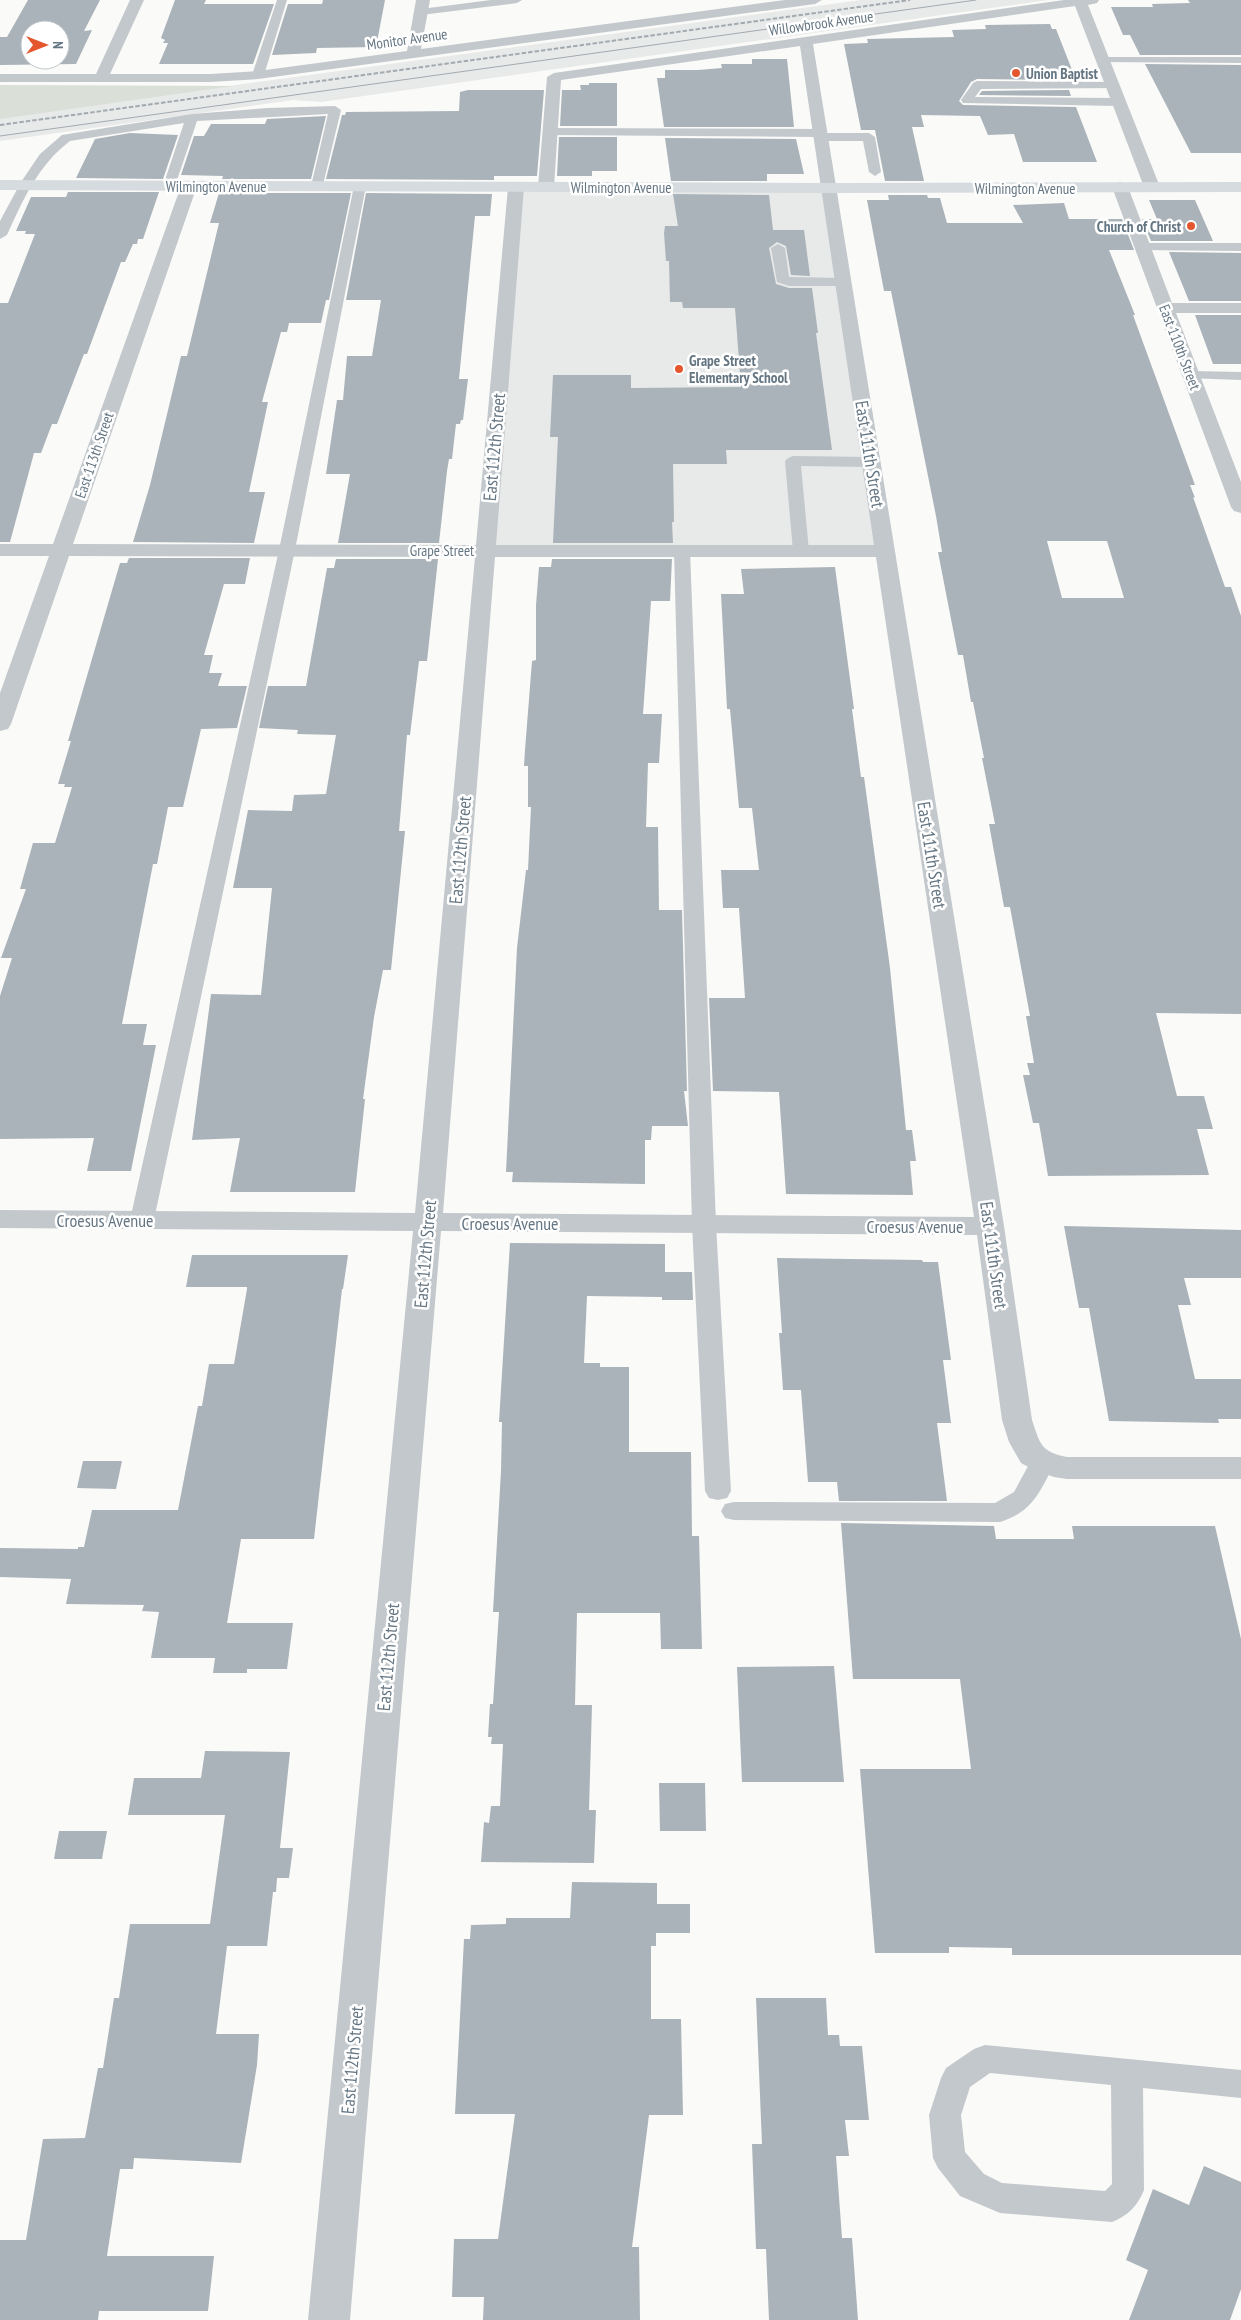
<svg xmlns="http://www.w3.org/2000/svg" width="1241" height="2320" font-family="'PT Sans Narrow',sans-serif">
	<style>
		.built { fill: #e8e9e9 }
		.green { fill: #dadfd7 }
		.building { fill: #aab3b9; fill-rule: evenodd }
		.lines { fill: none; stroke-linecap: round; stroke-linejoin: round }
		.lane { fill: #c3c8cc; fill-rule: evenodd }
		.street { fill: #c3c8cc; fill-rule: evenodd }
		.secondary { fill: #d6dbdf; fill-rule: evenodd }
		.tram { stroke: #a2aab0; stroke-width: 1 }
		.rail { stroke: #a2aab0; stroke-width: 2; stroke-dasharray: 4.5 2; stroke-linecap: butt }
		.poi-dot { fill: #e4572e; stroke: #fff; stroke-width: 2 }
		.labels { text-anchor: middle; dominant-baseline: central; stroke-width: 5; stroke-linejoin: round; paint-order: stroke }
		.far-street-label { font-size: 15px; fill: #657683; stroke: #fff }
		.far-poi-label { font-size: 15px; font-weight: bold; fill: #657683; stroke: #fff; text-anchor: start }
		.street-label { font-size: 18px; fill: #657683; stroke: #fff }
	</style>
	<rect width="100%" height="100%" fill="#fafaf8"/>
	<g class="built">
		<polygon points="861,0 1048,0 321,102 293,100 0,141 0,117"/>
		<polygon points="519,188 827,190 881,549 490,549"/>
	</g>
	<polygon class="green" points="0,85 233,86 0,119"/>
	<g class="building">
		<path d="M28,0h72l-16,31 8,-1 -16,34 -76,1v-28h7zM30,30h30v30h-30z"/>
		<polygon points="175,0 206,0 204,4 274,4 253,64 159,64 168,43 163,43 165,40 161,38"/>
		<polygon points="323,0 385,0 376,47 317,48 316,53 272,55 288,4 322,4"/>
		<polygon points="1188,0 1241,0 1241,55 1140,55 1130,35 1123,35 1111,7 1153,7 1152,4 1190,3"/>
		<polygon points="1050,24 1052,29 1056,29 1076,80 977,79 971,82 959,101 963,105 1076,107 1097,162 1023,162 1014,134 988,135 980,116 921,115 924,127 912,127 924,181 885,181 875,130 861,130 844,44 868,43 867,39 954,37 952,30 986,29 985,25"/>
		<polygon points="752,59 787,59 794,127 664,127 657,78 665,78 665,70 698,70 722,68 721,64 752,64"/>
		<polygon points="1145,64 1241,65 1241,153 1191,153"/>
		<polygon points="589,83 617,83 617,126 560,126 562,90 581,90 580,85 589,85"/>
		<polygon points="468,90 544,90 537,176 494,176 494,180 326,179 342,115 345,115 346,112 459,111 460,92"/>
		<polygon points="1069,90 1071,96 979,95 982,91"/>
		<polygon points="326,116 311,179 222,179 223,176 181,175 194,136 204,136 211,124 265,124 267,119"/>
		<polygon points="130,133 178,135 163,179 76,178 95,139"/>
		<polygon points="559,137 617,137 617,171 592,171 592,176 557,176"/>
		<polygon points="665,138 796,139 804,174 767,174 767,181 671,181"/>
		<polygon points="68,192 159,192 143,239 138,239 137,244 133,244 125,262 121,262 87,354 84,354 57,424 52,424 41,453 34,453 10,542 0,542 0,303 8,303 35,234 25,234 26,231 16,231 31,197 66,197"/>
		<polygon points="219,193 351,193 329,300 326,300 321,323 289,323 287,332 281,332 262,402 268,402 249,492 265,492 254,543 133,542 150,485 181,356 187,356 219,223 210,223"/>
		<polygon points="366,193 492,194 490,216 475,216 459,379 468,379 463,420 461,420 460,424 456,424 452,459 449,459 447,471 439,543 338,543 350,474 326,474 337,400 343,400 347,356 372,356 381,300 346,300"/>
		<polygon points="673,194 769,195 773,230 804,230 810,276 791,275 786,246 777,242 769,248 776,284 789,288 812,288 818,333 816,333 832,450 726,450 727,464 673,464 674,522 672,522 673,543 553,543 558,437 550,437 553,375 631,375 631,388 741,387 735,308 683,308 682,302 670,302 669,261 666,261 664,233 665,226 678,226"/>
		<path d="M888,195h39l1,3h12l7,25h76l-10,-18 51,-2 5,16h53l12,31h-25l26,65h-2l62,170h-5l5,13 -2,-1 32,90h6l10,29v398l-85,-1 21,83h27l9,33h-16l12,46 -161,1 -9,-53h-6l-10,-48h7l-3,-12h7l-8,-47h4l-20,-109h-6l-15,-83h6l-13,-66h2l-11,-56h-2l-8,-47h-5l-20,-103h4l-6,-36 -45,-225h-7l-17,-91h22zM1047,541h60l17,57h-62z"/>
		<polygon points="1149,200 1195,200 1213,241 1151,241 1142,219 1157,219"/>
		<polygon points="1169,252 1241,253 1241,301 1189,301"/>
		<polygon points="1195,315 1241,315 1241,364 1213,364"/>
		<polygon points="129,558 250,558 245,584 224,584 204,655 213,655 209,673 222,673 218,686 247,686 237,728 201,729 183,807 168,807 157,864 153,864 122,1024 147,1024 143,1045 156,1045 131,1171 87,1171 94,1138 0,1139 0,996 12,958 1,958 26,889 20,889 33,843 55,843 72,787 64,787 65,784 58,784 71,741 68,741 120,563 127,563"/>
		<polygon points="336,559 438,559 427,661 419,661 410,735 407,735 399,831 405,831 391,970 383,970 374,1017 363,1099 365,1099 355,1192 230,1192 240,1138 192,1140 211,994 261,995 272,888 233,888 248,810 292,811 294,795 326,794 336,735 297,734 298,730 259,728 268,686 306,686 327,568 334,568"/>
		<polygon points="552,559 672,559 670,601 651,601 643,714 662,714 659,763 648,763 646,827 658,827 659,910 682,910 687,1091 684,1091 688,1126 652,1126 651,1140 645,1140 645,1184 512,1182 513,1172 506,1172 517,948 526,870 528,870 531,807 528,807 528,766 524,766 525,750 532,661 536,660 536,605 539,567 551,567"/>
		<polygon points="835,567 854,709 852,709 861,777 864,777 890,968 906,1130 912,1130 916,1161 910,1161 913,1195 786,1194 779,1092 713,1091 709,998 745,998 739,908 723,908 721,870 759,870 752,808 739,808 730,709 727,709 721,594 744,594 741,569"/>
		<polygon points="1064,1226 1241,1230 1241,1278 1184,1278 1191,1305 1178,1305 1195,1379 1241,1379 1241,1419 1218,1419 1219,1423 1109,1421 1089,1308 1079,1308"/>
		<polygon points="510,1243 665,1244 665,1272 692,1272 693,1300 662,1300 662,1297 587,1296 584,1363 600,1363 600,1367 629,1367 629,1452 691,1452 692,1536 699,1536 702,1649 661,1649 660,1613 577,1613 575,1705 592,1705 589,1810 596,1810 594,1863 481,1862 484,1822 489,1823 491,1806 500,1806 503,1744 491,1744 492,1737 488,1737 490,1704 493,1704 499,1612 493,1612 501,1471 502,1422 499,1422"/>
		<polygon points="192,1255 348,1255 343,1289 342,1289 314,1539 241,1539 227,1623 293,1623 287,1669 247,1669 247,1673 213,1673 215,1658 151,1658 159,1612 142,1611 144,1605 66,1604 71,1579 0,1577 0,1548 78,1549 78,1547 84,1547 92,1510 178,1510 198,1406 202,1406 209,1364 234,1364 247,1289 247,1287 186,1287"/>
		<polygon points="777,1258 922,1260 923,1262 938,1262 951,1360 943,1360 951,1423 937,1423 947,1501 839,1501 837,1482 808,1482 801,1390 783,1390 779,1333 782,1333"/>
		<polygon points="83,1461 122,1461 116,1489 77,1488"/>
		<polygon points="841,1523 994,1526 996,1539 1074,1539 1072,1526 1215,1526 1241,1639 1241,1955 1012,1955 1012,1948 949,1947 949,1953 875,1953 860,1769 971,1769 960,1679 853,1679"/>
		<polygon points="834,1666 844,1782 742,1782 737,1667"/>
		<polygon points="205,1751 290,1752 280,1848 293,1848 289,1878 277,1878 276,1892 273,1892 267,1946 227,1946 216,2034 259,2034 257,2065 241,2163 134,2158 133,2169 120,2169 107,2256 214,2256 208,2311 99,2311 98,2320 0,2320 0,2240 26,2240 43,2139 85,2138 98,2068 103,2068 114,1998 119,1998 130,1924 210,1924 225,1815 128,1815 134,1778 201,1778"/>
		<polygon points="659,1783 705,1783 706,1831 660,1831"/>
		<polygon points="59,1831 107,1831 102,1859 54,1859"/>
		<polygon points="572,1882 657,1883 657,1904 690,1904 690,1933 656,1933 656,1946 651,1946 651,2019 681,2019 683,2115 649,2115 632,2247 639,2247 640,2320 483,2320 484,2297 452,2297 454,2239 498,2239 515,2114 455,2114 464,1939 470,1939 471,1925 506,1924 506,1918 570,1918"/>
		<polygon points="756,1998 826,1998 828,2035 839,2035 840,2046 862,2046 869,2120 845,2120 849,2156 836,2156 842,2238 852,2238 858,2320 769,2320 766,2249 756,2249 752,2144 762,2144"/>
		<polygon points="1204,2166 1241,2182 1241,2289 1230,2320 1129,2320 1148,2270 1126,2260 1153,2189 1189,2205"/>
	</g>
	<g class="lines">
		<g class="lane">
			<polygon points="277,0 287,0 264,75 262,77 254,77 252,75"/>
			<polygon points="491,0 522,0 517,3 421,15 415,12 421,9"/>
			<polygon points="1102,57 1241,57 1241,63 1098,62 1096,60 1098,58"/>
			<polygon points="977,81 1112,82 1118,86 1116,88 981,89 975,97 1117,98 1123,102 1117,106 963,103 961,100 973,83"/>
			<path d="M335,106l6,4 -19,79 -5,1 -6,-4 17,-72 -131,7 -22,65 -6,4 -5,-1 -1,-3 21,-63 -114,18c-32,24 -47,59 -63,94l-7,4v-18l21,-39 19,-28 22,-19 130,-21 76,-6z"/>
			<polygon points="550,128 821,129 827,133 869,133 875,137 881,172 875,176 869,172 863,141 822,141 816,137 546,135 544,132"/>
			<polygon points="360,182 366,186 295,550 154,1220 150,1225 142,1227 134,1225 130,1220 279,550 354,186"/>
			<polygon points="1142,243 1241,243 1241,251 1137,250 1135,247 1137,244"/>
			<polygon points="778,244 785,248 789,277 844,278 851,282 844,286 789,286 777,282 771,248"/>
			<polygon points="1191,371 1241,372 1241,380 1186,378 1184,375"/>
			<polygon points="793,456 871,457 876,459 879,462 876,465 871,467 801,466 809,551 807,554 795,554 793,551 785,461 788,458"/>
			<polygon points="682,546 688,548 690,551 716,1224 731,1491 727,1498 718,1500 709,1498 705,1491 692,1224 674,551 676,548"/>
			<path d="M1042,1454l9,3 4,6c-15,28 -22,49 -55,59l-266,-2 -9,-2 -4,-7 4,-7 9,-2 261,1 19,-11 19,-35z"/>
			<path d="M985,2045l256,25v28l-98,-10 1,102c-6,15 -16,26 -32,32l-112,-9 -40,-17 -22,-28 -5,-10 -4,-43 12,-37 5,-10 28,-19zM990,2073l121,12 1,99 -7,7 -103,-8 -18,-9 -19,-22 -4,-37 9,-28z"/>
		</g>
		<g class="street">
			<polygon points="130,0 144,0 110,74 210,74 258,71 407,51 416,0 430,0 421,49 785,0 822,0 815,4 258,79 210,82 0,82 0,74 96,74"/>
			<path d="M1064,0h35l-2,3 -9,2 72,182 -2,3h-12l-2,-3 -69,-181 -262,38 191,1182 28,194c8,24 9,32 35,37h174v22h-174l-13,-2 -20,-7 -13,-7 -12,-21 -7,-22 -25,-185 -536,-4 -91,1089h-42l105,-1089 -413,-3v-18l415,3 60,-656 -406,-1 -58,168 -3,5 -8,2v-38l49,-137h-49v-12h53l128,-358 2,-3h12l2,3 -124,358 403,1 32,-358 2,-3h12l2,3 -28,358h378l-74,-499 -239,34 -7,107 -2,3h-12l-2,-3 9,-110 7,-4zM495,557h381l98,660 -531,-4z"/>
			<polygon points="1120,182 1126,184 1128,187 1172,303 1241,303 1241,313 1176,313 1241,482 1241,513 1234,511 1231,507 1112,187 1114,184"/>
		</g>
		<polygon class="secondary" points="0,180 830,183 1241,182 1241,192 830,193 0,190"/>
		<polyline class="tram" points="0,136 976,0"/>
		<polyline class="rail" points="0,125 910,0"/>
	</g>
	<g class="poi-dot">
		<circle cx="1016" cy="73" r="5"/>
		<circle cx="1191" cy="226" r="5"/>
		<circle cx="679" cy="369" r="5"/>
	</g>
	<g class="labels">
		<g class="far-street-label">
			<text transform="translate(821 23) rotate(-8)">Willowbrook Avenue</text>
			<text transform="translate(407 39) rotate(-8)">Monitor Avenue</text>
			<text x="216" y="186">Wilmington Avenue</text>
			<text x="621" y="187">Wilmington Avenue</text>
			<text x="1025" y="188">Wilmington Avenue</text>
			<text transform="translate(1180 347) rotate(69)">East 110th Street</text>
			<text transform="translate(94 455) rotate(-71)">East 113th Street</text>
			<text x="442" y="550">Grape Street</text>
		</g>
		<g class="far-poi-label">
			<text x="1026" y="73">Union Baptist</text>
			<text x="1181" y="226" text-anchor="end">Church of Christ</text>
			<text x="689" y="360">Grape Street<tspan x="689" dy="17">Elementary School</tspan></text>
		</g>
		<g class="street-label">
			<text transform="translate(494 447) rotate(-85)">East 112th Street</text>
			<text transform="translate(870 454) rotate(81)">East 111th Street</text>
			<text transform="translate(460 850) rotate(-85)">East 112th Street</text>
			<text transform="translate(932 855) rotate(81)">East 111th Street</text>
			<text x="105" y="1220">Croesus Avenue</text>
			<text x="510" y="1223">Croesus Avenue</text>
			<text x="915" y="1226">Croesus Avenue</text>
			<text transform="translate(425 1254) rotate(-85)">East 112th Street</text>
			<text transform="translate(994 1255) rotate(82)">East 111th Street</text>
			<text transform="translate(388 1657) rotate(-85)">East 112th Street</text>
			<text transform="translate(352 2060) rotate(-85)">East 112th Street</text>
		</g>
	</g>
	<g transform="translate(45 45) rotate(90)"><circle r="24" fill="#ffffff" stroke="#c1c8cd"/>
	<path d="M0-4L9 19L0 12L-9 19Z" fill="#e4572e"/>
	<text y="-8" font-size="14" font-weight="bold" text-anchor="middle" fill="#657683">N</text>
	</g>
</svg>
